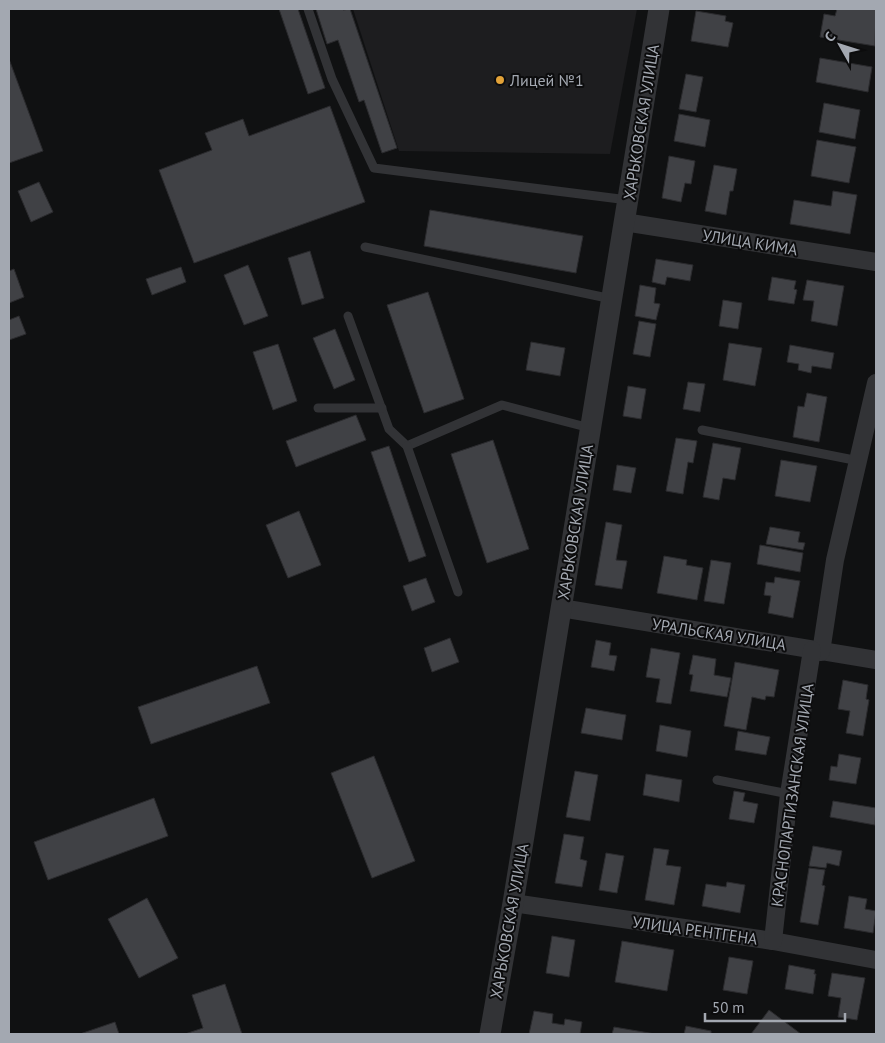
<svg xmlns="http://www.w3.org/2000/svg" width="885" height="1043" font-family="'PT Sans',sans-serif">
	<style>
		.built { fill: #1d1d1f }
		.building { fill: #404145; stroke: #2b2b2e }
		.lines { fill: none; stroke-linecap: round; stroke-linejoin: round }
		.service { stroke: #323336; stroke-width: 9 }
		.minor { stroke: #323336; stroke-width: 18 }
		.tertiary { stroke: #323336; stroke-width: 21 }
		.poi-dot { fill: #e2a238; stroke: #0c0c0d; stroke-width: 2 }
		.labels { text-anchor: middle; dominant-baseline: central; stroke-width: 4; stroke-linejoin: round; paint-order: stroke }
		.poi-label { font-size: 16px; fill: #a3a8b1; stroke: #0c0c0d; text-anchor: start }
		.street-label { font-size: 16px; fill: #a3a8b1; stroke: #0c0c0d }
	</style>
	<rect width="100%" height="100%" fill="#101112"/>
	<polygon class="built" points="353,9 637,9 610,154 399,151"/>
	<g class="building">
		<polygon points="279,9 298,9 325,88 308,94"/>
		<polygon points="316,9 343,9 343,10 350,9 397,148 382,153 364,100 359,102 338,40 327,44"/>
		<polygon points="837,9 876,9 875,46 820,37 824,14 835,16"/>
		<polygon points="696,11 726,16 725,21 733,23 728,47 691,41"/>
		<polygon points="820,58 872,67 868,92 816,82"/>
		<polygon points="9,59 43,151 9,163"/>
		<polygon points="686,74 703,77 696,112 679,109"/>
		<polygon points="824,103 860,110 855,139 819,132"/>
		<polygon points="330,106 365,202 194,263 159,170 212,150 205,133 243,119 249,136"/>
		<polygon points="679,114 710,120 705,147 674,141"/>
		<polygon points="817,140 856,147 849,183 811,176"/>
		<polygon points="669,156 695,161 691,184 685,183 681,202 662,198"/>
		<polygon points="714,165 737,169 733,191 730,191 726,215 705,211"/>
		<polygon points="39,182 53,212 31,222 18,191"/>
		<polygon points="833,191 857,195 850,234 790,224 794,200 831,206"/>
		<polygon points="430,210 583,236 576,273 424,246"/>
		<polygon points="310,251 324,298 302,305 288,258"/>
		<polygon points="656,259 693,265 690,281 667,277 665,285 652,282"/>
		<polygon points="248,265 268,316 244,325 224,275"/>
		<polygon points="181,267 186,282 152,295 146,279"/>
		<polygon points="14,269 24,297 9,303 9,271"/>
		<polygon points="772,277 796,281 794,289 797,290 794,304 768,300"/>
		<polygon points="807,280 844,286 837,326 811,321 814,301 803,300"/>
		<polygon points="640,285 656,288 654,303 660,304 656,320 635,316"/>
		<polygon points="428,292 464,399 424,413 387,305"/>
		<polygon points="723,300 742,303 738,329 719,326"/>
		<polygon points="19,316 26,334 9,340 9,320"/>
		<polygon points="639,321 656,324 650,357 633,354"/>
		<polygon points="335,329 355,380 334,389 313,338"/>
		<polygon points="531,342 565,348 560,376 526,370"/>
		<polygon points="729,343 762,348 755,386 723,380"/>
		<polygon points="278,344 297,401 273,410 253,352"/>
		<polygon points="790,345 834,353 831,369 812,366 811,373 798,370 799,364 787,362"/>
		<polygon points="688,382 705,384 700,412 683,409"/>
		<polygon points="628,386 646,389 641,419 623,416"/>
		<polygon points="807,393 827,397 819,442 793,437 798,406 804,407"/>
		<polygon points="356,415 366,440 296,467 286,441"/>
		<polygon points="676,438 697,441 693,463 688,462 683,494 666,491"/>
		<polygon points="493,440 529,549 487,563 451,454"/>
		<polygon points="713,443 741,448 735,480 723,478 719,500 703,497"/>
		<polygon points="389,446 426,556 409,562 371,452"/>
		<polygon points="781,460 817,466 810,502 775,496"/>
		<polygon points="617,465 636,468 631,493 613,490"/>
		<polygon points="299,511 321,565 288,578 266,525"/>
		<polygon points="606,522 622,525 616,560 627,561 622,589 595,585"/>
		<polygon points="770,527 800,532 798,542 805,543 803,550 766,544"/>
		<polygon points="760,545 803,553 800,572 757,564"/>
		<polygon points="664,556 687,560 686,565 703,568 697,600 657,593"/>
		<polygon points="711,560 731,563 724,604 704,601"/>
		<polygon points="775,577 800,581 793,618 768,613 771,596 764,595 766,582 774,583"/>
		<polygon points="426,578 435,602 412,611 403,586"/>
		<polygon points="450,638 459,662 432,672 424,648"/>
		<polygon points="596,640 611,643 609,655 617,656 614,671 591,667"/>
		<polygon points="651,648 680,653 671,704 656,702 660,679 646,677"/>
		<polygon points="693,655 716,659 714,675 731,678 727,697 690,691 693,675 689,674"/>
		<polygon points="735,662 779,670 774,697 766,696 765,700 752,697 746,730 724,726"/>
		<polygon points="257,666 270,703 151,744 138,707"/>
		<polygon points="843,680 868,685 866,699 869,700 863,736 846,733 850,711 838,709"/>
		<polygon points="586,708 626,715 622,740 581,733"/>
		<polygon points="660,725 691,731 687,757 656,751"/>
		<polygon points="738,731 770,737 766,755 735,750"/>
		<polygon points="839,754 861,758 856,784 829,780 831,766 837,767"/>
		<polygon points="374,756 415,861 372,878 331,773"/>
		<polygon points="575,771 598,775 590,821 566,817"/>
		<polygon points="646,774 682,780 679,802 643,795"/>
		<polygon points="734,791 745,793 743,801 758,804 754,823 729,819"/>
		<polygon points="154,798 168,836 48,880 34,842"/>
		<polygon points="833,801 876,808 875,825 830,817"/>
		<polygon points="564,834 584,837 580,859 587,861 582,887 555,883"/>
		<polygon points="813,846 842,851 839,866 827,863 826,868 809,866"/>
		<polygon points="654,848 669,850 666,865 681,867 674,905 645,900"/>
		<polygon points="606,853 624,856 617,893 599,890"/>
		<polygon points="809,868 825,870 822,885 825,886 818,925 800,922"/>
		<polygon points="727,882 745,885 740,913 702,906 706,884 726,887"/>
		<polygon points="849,896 867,899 865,909 876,911 873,933 844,928"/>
		<polygon points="147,898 178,958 139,978 108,919"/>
		<polygon points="552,936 575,940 569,977 546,973"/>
		<polygon points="622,941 674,950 667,991 615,982"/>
		<polygon points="729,957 753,961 747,994 723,990"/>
		<polygon points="789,965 815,970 814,974 816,974 813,994 785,989"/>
		<polygon points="832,973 865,978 857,1020 838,1017 841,998 828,996"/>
		<polygon points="225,984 242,1034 185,1034 203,1028 192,995"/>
		<polygon points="769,1010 801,1034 751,1034"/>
		<polygon points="534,1011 553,1014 552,1023 564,1025 565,1019 582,1022 580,1034 529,1034"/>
		<polygon points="115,1022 119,1034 80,1034"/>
		<polygon points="686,1026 711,1031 711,1034 684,1034"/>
		<polygon points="614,1027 655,1034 612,1034"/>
	</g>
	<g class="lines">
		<g class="service">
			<polyline points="308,9 332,79 374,168 628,200"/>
			<polyline points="365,247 612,299"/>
			<polyline points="348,316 389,429 407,446 502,405 590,428"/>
			<polyline points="318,408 382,408"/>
			<polyline points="702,430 859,461"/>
			<polyline points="407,446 458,592"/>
			<polyline points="717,780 789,794"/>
		</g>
		<g class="minor">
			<polyline points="624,222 876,262"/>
			<polyline points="561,608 876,660"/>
			<polyline points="821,652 835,560 876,383"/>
			<polyline points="513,903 773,941 876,960"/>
			<polyline points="773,941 789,794 812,650"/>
		</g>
		<polyline class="tertiary" points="490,1034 513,903 659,9"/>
	</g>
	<circle class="poi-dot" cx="500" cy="80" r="5"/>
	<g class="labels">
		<g class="poi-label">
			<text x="510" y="80">Лицей №1</text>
		</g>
		<g class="street-label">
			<text transform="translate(641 122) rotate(-81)">ХАРЬКОВСКАЯ УЛИЦА</text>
			<text transform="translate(750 242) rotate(9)">УЛИЦА КИМА</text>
			<text transform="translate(575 522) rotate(-81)">ХАРЬКОВСКАЯ УЛИЦА</text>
			<text transform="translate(719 634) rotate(9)">УРАЛЬСКАЯ УЛИЦА</text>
			<text transform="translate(792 795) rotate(-82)">КРАСНОПАРТИЗАНСКАЯ УЛИЦА</text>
			<text transform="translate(509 921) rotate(-80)">ХАРЬКОВСКАЯ УЛИЦА</text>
			<text transform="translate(695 930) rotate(8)">УЛИЦА РЕНТГЕНА</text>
		</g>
	</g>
	<rect width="885" height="1043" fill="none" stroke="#a3a8b1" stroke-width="20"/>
	<g transform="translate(840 45) rotate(309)" stroke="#0c0c0d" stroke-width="4" paint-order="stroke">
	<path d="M0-4L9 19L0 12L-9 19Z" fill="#a3a8b1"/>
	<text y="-8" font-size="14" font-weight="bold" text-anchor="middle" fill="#a3a8b1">С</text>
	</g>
	<path d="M705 1013v8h140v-8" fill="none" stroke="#a3a8b1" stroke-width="2.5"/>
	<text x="712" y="1013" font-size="15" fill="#a3a8b1" stroke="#0c0c0d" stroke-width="4" paint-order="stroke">50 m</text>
</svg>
